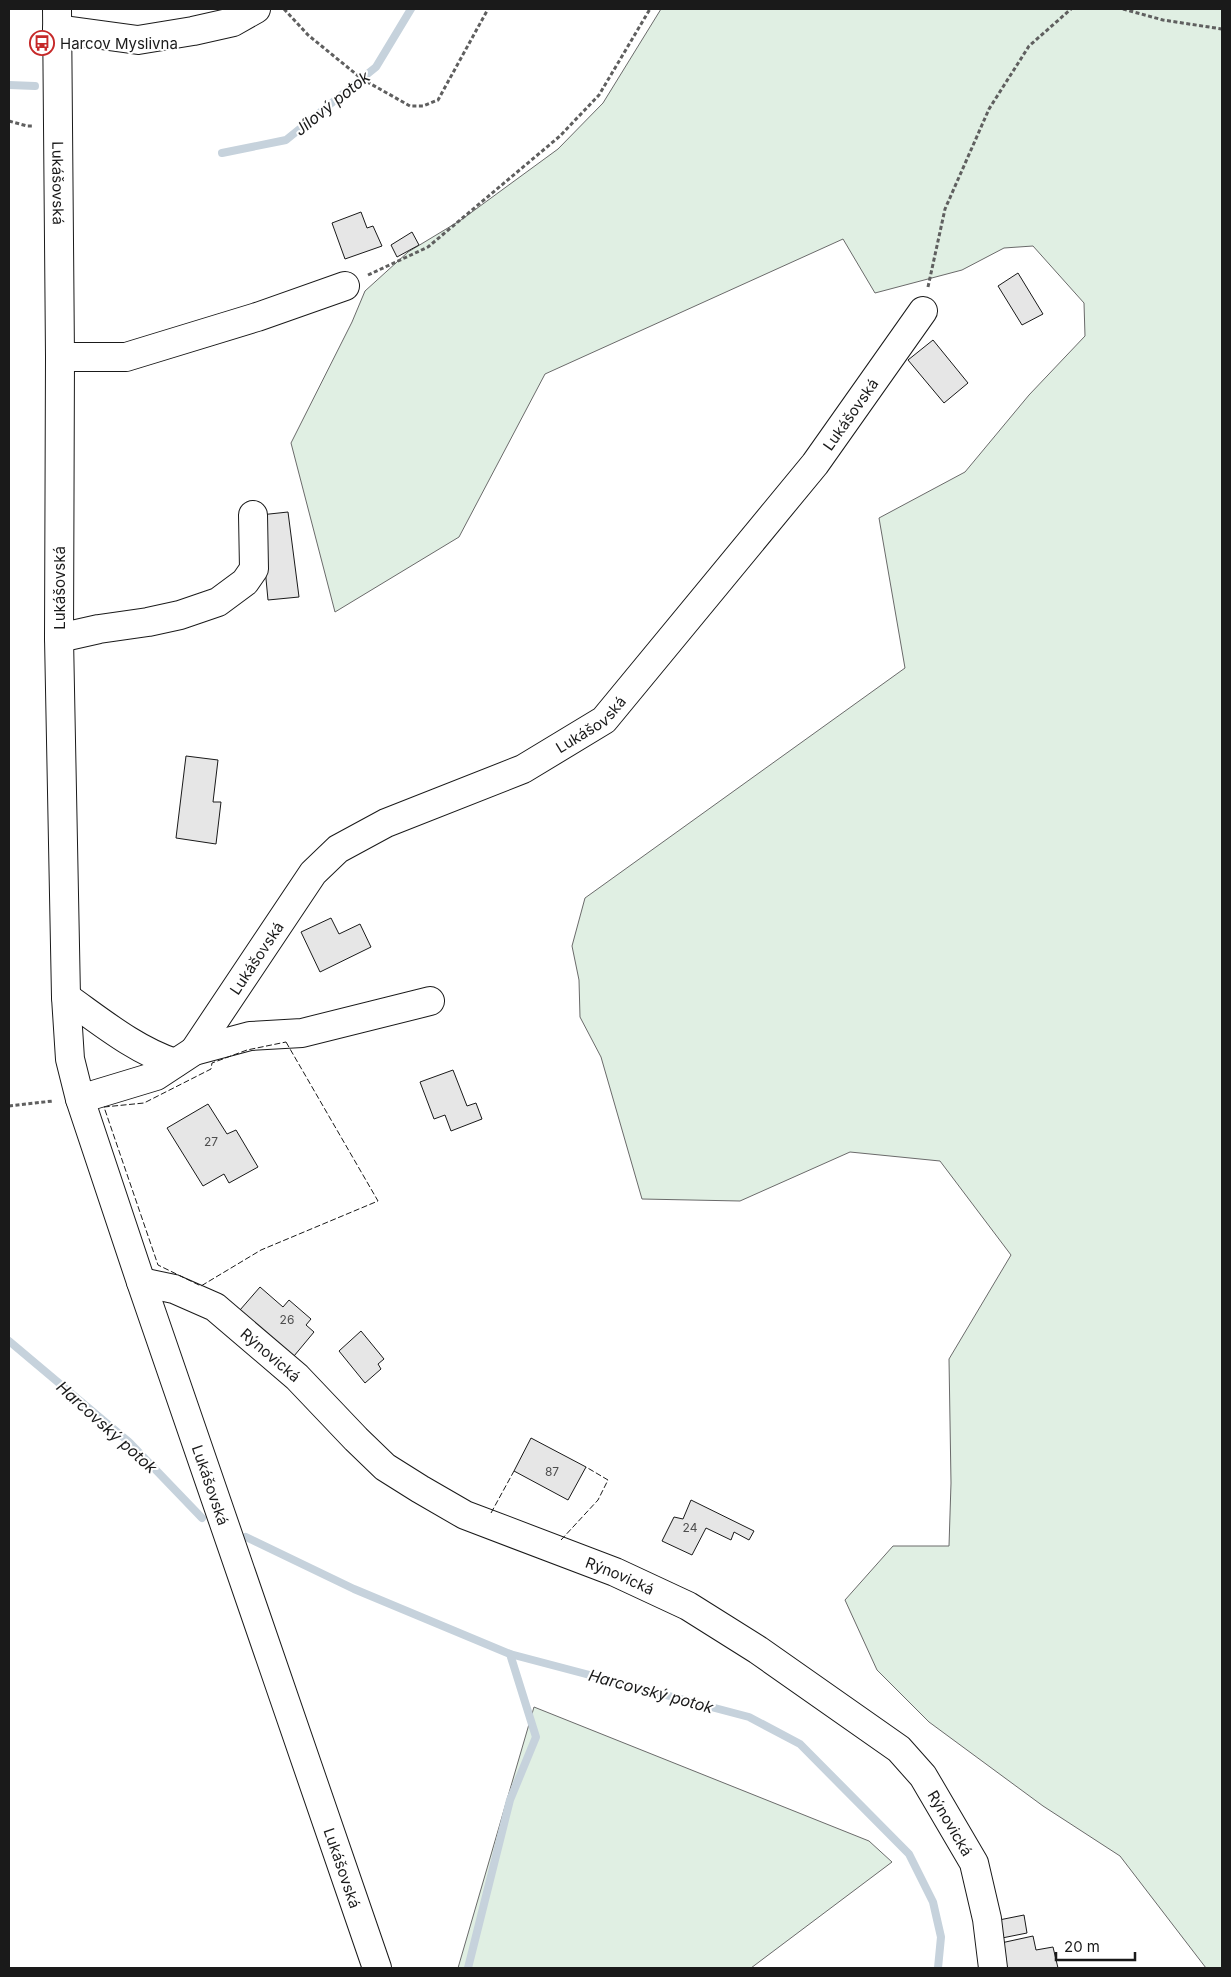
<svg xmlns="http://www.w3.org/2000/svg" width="1231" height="1977" font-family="Inter,sans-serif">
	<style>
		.green { fill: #e0efe3; stroke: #6a6a6a }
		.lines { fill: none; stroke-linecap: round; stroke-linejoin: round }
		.stream { stroke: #c6d2dc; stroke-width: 8 }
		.building { fill: #e6e6e6; stroke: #1a1a1a }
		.minor-casing { stroke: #1a1a1a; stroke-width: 30 }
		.path { stroke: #5f5f5f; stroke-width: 3; stroke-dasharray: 4 2.5; stroke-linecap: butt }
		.minor { stroke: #fff; stroke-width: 28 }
		.fence { stroke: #1a1a1a; stroke-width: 1; stroke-dasharray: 6 2.5; stroke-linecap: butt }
		.labels { text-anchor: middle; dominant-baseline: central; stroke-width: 4; stroke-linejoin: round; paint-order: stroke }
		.number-label { font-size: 12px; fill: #4d4d4d }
		.poi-label { font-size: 15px; fill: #1a1a1a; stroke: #fff; text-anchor: start }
		.street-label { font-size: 15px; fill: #1a1a1a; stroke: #fff }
		.water-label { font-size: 16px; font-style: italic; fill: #1a1a1a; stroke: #fff }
	</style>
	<rect width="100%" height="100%" fill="#fff"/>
	<g class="green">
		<polygon points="661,9 1222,9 1222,1968 1206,1968 1120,1856 1043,1806 929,1722 877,1670 845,1600 893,1546 949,1546 951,1483 949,1359 1011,1255 940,1161 850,1152 740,1201 642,1199 601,1057 580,1017 579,980 572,946 585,898 905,668 879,518 965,472 1029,395 1085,336 1084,303 1033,246 1004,248 962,270 875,293 843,239 545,374 459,537 335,612 291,443 352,322 365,291 408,252 461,220 558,149 603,103"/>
		<polygon points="534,1707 869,1841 892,1862 751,1968 458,1968"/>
	</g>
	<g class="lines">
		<g class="stream">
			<polyline points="9,85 35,86"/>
			<polyline points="222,153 286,140 376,67 411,9"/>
			<polyline points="9,1341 129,1442 202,1518"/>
			<polyline points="246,1537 354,1589 510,1654 749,1717 800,1744 909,1854 933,1902 941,1937 938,1968"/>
			<polyline points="468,1968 510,1800 536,1737 510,1654"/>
		</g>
	</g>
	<g class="building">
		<polygon points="361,212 367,228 373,226 382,246 345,259 332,223"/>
		<polygon points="412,232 419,245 397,257 391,245"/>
		<polygon points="1018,273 1043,314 1022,325 998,286"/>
		<polygon points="933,340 968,383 944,403 908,360"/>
		<polygon points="288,512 299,597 268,600 260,515"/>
		<polygon points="186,756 218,760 213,802 221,802 216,844 176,838"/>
		<polygon points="331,918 339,934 360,924 371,947 320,972 301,932"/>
		<polygon points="453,1070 467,1106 476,1103 482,1119 451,1131 445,1115 434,1119 420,1082"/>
		<polygon points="208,1104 227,1134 236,1130 258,1167 229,1183 224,1174 203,1186 167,1128"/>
		<polygon points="260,1287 283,1307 289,1300 311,1319 306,1325 314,1332 294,1356 240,1310"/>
		<polygon points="361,1331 384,1359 378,1364 381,1369 365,1383 339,1351"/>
		<polygon points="531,1438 586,1467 568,1500 514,1471"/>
		<polygon points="691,1500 754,1531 749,1540 734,1532 731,1540 706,1528 692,1555 662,1541 674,1517 683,1519"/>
		<polygon points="1024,1915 1027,1933 1002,1938 999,1920"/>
		<polygon points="1033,1936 1036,1950 1053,1947 1058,1968 1006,1968 1001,1943"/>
	</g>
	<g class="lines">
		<defs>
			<g id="minor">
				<path id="s1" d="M57,9l3,348 -1,281 7,359 4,62 10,40 61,183 236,686"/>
				<polyline points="57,29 138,40 193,31 233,22 256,9"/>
				<polyline points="60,357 126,357 257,317 345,286"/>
				<polyline points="59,638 99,629 148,622 180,615 218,602 245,582 254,569 253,515"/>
				<path d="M66,997c34,24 69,53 109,66"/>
				<path id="s2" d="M194,1051l119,-178 25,-24 48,-26 137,-54 81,-49 211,-256 108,-153"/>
				<polyline points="80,1099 156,1076 194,1051 250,1036 302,1033 430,1001"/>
				<path id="s3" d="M141,1282l33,7 41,18 82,70 59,62 29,28 35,22 45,26 150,57 73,34 70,44 141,99 24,27 51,87 13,56 6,49"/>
			</g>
		</defs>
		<use href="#minor" class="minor-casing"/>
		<g class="path">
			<polyline points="284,9 308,35 362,79 410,106 423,106 438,100 488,9"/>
			<polyline points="1123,9 1163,20 1222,29"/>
			<polyline points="9,121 27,126 32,126"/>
			<polyline points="368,275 428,247 560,136 599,95 650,9"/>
			<polyline points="928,287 945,209 989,109 1029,46 1071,9"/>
			<polyline points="9,1106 53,1101"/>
		</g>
		<use href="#minor" class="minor"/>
		<g class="fence">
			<polygon points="286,1042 378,1201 261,1250 201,1286 158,1265 104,1107 144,1103 211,1069 212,1063 247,1050"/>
			<polyline points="491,1513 514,1471"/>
			<polyline points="561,1540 598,1500 608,1480 586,1467"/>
		</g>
	</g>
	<defs>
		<symbol id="bus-ring" viewBox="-11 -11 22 22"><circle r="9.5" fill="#fff" stroke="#c62828" stroke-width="1.5"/><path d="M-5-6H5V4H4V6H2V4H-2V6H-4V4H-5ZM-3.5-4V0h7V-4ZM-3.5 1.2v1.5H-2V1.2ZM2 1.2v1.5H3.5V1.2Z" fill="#c62828"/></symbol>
	</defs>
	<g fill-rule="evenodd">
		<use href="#bus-ring" x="28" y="29" width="28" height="28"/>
	</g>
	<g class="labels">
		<g class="number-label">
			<text x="211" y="1141">27</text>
			<text x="287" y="1319">26</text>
			<text x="552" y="1471">87</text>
			<text x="690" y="1527">24</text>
		</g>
		<g class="poi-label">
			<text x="60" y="43">Harcov Myslivna</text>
		</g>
		<g class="street-label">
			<text stroke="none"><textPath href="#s1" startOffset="174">Lukášovská</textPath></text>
			<text stroke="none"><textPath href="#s2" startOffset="938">Lukášovská</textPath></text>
			<text transform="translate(59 588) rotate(-90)">Lukášovská</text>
			<text stroke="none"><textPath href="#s2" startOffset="532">Lukášovská</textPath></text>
			<text stroke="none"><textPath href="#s2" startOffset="112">Lukášovská</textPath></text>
			<text stroke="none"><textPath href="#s3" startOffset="152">Rýnovická</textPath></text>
			<text stroke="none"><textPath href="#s1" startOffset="1499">Lukášovská</textPath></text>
			<text stroke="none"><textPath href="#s3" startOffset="572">Rýnovická</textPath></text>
			<text stroke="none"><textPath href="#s3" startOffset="992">Rýnovická</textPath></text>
			<text stroke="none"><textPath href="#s1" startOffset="1904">Lukášovská</textPath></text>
		</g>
		<g class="water-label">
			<text transform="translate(332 103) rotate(-39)">Jílový potok</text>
			<text transform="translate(107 1427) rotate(42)">Harcovský potok</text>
			<text transform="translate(651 1691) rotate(15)">Harcovský potok</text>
		</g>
	</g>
	<rect width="1231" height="1977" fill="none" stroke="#1a1a1a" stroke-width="20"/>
	<path d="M1056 1952v8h79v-8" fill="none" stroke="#1a1a1a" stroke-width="2.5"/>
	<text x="1064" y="1952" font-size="15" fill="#1a1a1a" stroke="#ffffff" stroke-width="4" paint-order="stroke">20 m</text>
</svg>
